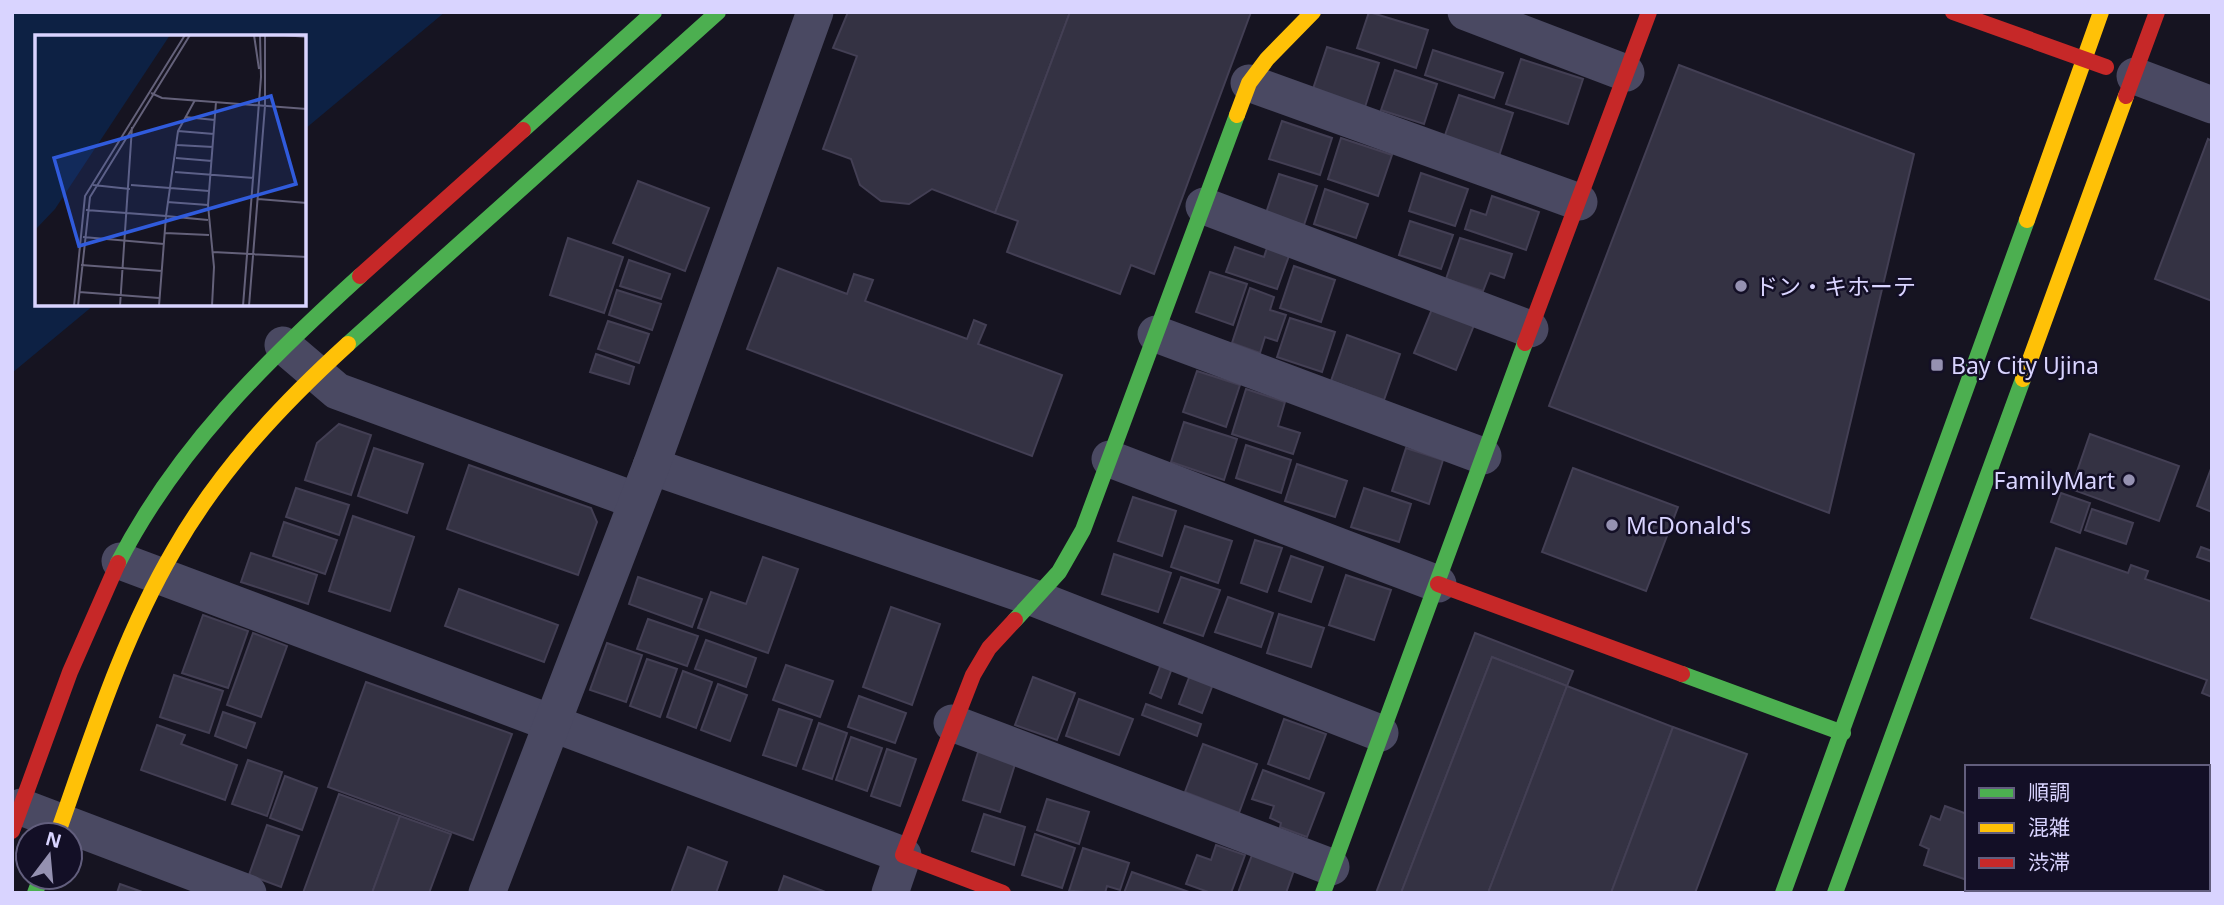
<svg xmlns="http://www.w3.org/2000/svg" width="2224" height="905" font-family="'Noto Sans','Noto Sans JP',sans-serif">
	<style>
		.water { fill: #0d2144 }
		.building { fill: #343243; stroke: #433f54; stroke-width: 2 }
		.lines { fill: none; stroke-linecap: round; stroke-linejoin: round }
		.street { stroke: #4a4962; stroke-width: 37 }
		.fast { stroke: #4caf50; stroke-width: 16 }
		.slow { stroke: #ffc107; stroke-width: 16 }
		.jam { stroke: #c62828; stroke-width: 16 }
		.poi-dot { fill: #9591b1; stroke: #130f26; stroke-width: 2.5 }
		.labels { text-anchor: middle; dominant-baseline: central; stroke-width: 5; stroke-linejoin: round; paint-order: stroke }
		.poi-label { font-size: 23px; fill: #d9d4ff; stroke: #130f26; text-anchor: start }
		.inset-road { fill: none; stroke: #64617a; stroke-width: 2 }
		.view { fill: #305bdc; fill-opacity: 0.15; stroke: #305bdc; stroke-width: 3.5 }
		.inset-edge { fill: none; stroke: #d9d4ff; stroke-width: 3.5 }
	</style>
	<rect width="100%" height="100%" fill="#161421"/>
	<polygon class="water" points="12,12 445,12 305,129 304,37 37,37 37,304 94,305 12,373"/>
	<g class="building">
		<polygon points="848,12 1070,12 995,213 932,189 909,204 881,201 860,185 851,159 823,149 857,56 833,48"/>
		<polygon points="1070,12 1251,12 1154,274 1131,265 1120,294 1007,252 1018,221 995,213"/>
		<polygon points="1369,12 1428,30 1416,68 1357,48"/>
		<polygon points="1327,47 1379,63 1365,107 1313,89"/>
		<polygon points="1433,50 1503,73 1494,98 1425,75"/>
		<polygon points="1521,59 1583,79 1568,124 1506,104"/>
		<polygon points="1679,65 1914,154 1829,513 1549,406"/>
		<polygon points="1395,70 1437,84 1424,124 1381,110"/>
		<polygon points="1459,95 1513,113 1499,156 1444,138"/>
		<polygon points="1282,121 1332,138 1320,175 1269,159"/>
		<polygon points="1341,138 1392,155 1378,196 1328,179"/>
		<polygon points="2208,139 2212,141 2212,301 2155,279"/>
		<polygon points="1421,173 1468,189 1455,226 1409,211"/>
		<polygon points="1279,174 1317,186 1304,225 1266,213"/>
		<polygon points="638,181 709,208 685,271 613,243"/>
		<polygon points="1325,189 1368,204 1356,238 1314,224"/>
		<polygon points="1492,196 1539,212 1526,250 1465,229 1471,210 1486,215"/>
		<polygon points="1410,221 1453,235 1441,269 1399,255"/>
		<polygon points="568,238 623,257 604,313 550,295"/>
		<polygon points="1460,238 1512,254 1504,278 1490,273 1483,291 1446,279"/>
		<polygon points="1268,245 1290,253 1277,289 1226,272 1235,247 1264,257"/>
		<polygon points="629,260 670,274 661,299 620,286"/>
		<polygon points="1294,266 1335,280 1321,322 1280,308"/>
		<polygon points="778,268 847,294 854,274 873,280 865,301 967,339 974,320 986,325 978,344 1062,375 1032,456 747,349"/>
		<polygon points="1210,272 1247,284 1233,325 1196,312"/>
		<polygon points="1250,288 1274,297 1270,310 1286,315 1277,341 1265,337 1260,353 1232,343"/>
		<polygon points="617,290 661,304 652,330 609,315"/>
		<polygon points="1432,309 1474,325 1456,370 1414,353"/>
		<polygon points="1290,318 1335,332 1322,372 1277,357"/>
		<polygon points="608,321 649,334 639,363 598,349"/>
		<polygon points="1347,335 1400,354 1384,400 1331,381"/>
		<polygon points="596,354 634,367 629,384 590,372"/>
		<polygon points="1197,371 1240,385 1226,427 1183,412"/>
		<polygon points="1246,389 1285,402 1278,426 1300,433 1293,454 1232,434"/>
		<polygon points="1184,422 1237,439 1224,480 1171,462"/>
		<polygon points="339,424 371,435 351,495 305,480 317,443"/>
		<polygon points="2090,434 2179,466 2159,521 2071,489"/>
		<polygon points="1246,445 1291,460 1281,493 1236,478"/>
		<polygon points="374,448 423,464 407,513 358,496"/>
		<polygon points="1406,448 1443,460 1429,504 1392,491"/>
		<polygon points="1297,464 1347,481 1335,517 1285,501"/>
		<polygon points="469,465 591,508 597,522 578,575 447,529"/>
		<polygon points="2212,466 2212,512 2197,506"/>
		<polygon points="1573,468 1678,507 1646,591 1542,552"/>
		<polygon points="296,488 349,505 339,535 286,517"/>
		<polygon points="1364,488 1411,504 1399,542 1351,527"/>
		<polygon points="2061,493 2090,503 2080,533 2051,522"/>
		<polygon points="1133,497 1176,511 1162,556 1118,541"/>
		<polygon points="2092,509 2133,523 2126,544 2085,530"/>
		<polygon points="353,516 414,537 390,611 329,591"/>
		<polygon points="284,522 337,540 325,574 273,556"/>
		<polygon points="1185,526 1232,541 1218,583 1171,567"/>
		<polygon points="1255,540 1282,548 1267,592 1241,583"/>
		<polygon points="2201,547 2212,551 2212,562 2197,557"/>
		<polygon points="2056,548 2128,573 2131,565 2148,571 2145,579 2212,602 2212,697 2202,693 2207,680 2031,618"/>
		<polygon points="251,553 317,575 308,604 241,582"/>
		<polygon points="1114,554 1171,573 1158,612 1102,594"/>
		<polygon points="1291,556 1323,567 1311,602 1279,591"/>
		<polygon points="763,557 798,569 768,653 698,628 711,592 746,604"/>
		<polygon points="1346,575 1391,590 1374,640 1329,625"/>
		<polygon points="638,577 702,599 692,627 629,604"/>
		<polygon points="1181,577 1220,590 1203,636 1164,623"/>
		<polygon points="459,589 558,625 544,662 445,626"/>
		<polygon points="1228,597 1273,613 1261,647 1215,632"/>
		<polygon points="891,607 940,624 912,705 863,687"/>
		<polygon points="1279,614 1324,628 1311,667 1267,653"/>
		<polygon points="203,615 248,631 228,688 182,673"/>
		<polygon points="648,619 698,636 687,666 637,649"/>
		<polygon points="253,633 287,646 261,717 227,705"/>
		<polygon points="1475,633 1573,671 1567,686 1492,657 1401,893 1376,893"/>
		<polygon points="706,640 756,658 746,687 695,669"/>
		<polygon points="607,643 642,655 626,702 590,690"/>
		<polygon points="1492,657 1567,686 1488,893 1401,893"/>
		<polygon points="647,659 677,669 660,717 630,706"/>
		<polygon points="1161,664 1172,668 1161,698 1150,693"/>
		<polygon points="786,665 833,681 820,717 773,700"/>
		<polygon points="683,671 712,682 696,728 667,717"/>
		<polygon points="174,675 223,691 209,733 160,717"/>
		<polygon points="1190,675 1213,684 1202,713 1179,704"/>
		<polygon points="1033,677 1075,693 1057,740 1015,725"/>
		<polygon points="366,682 512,734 473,840 328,787"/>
		<polygon points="718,684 747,695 730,741 701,730"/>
		<polygon points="1567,686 1673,727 1611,893 1488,893"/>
		<polygon points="859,696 906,713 895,743 848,727"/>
		<polygon points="1079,699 1133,719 1119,755 1066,736"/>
		<polygon points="1146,704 1201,724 1197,736 1142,715"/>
		<polygon points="779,709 812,720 796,766 763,755"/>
		<polygon points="223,712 255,723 246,748 215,736"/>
		<polygon points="1284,719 1326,734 1309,779 1268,764"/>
		<polygon points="819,723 847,733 832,779 803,769"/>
		<polygon points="157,725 185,735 181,744 237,765 225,800 141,770"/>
		<polygon points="1673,727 1747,754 1695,893 1611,893"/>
		<polygon points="851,737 882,748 867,791 836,780"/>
		<polygon points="1203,744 1257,764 1239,813 1185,792"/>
		<polygon points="887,749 916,759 900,806 871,796"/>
		<polygon points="979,749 1016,761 1000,812 963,800"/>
		<polygon points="248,760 282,772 267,816 232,804"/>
		<polygon points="1263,770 1324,793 1307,837 1280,827 1281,823 1270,818 1274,806 1252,799"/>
		<polygon points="285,776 317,788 302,830 270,818"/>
		<polygon points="339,794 400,816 372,893 303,893"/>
		<polygon points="1047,799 1089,812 1079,844 1037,830"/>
		<polygon points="1945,806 1967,814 1967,880 1924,865 1929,849 1920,845 1931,816 1940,820"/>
		<polygon points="984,814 1025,827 1014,865 972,851"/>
		<polygon points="400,816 451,834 429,893 372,893"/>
		<polygon points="267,825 299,836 281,887 249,875"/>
		<polygon points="1035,834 1075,848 1062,888 1022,875"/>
		<polygon points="1216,845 1245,855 1231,893 1211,893 1186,884 1197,855 1211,860"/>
		<polygon points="688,847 727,862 716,893 671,893"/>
		<polygon points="1083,848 1129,863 1120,890 1107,886 1105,893 1069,891"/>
		<polygon points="1252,855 1294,870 1286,893 1238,893"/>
		<polygon points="1132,872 1189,892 1189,893 1124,893"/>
		<polygon points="784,876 828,893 778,893"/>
		<polygon points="120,884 145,893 117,893"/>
		<polygon points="1991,889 2169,889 2179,893 2000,893"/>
	</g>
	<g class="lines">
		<g class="street">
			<polyline points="1466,12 1626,73"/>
			<polyline points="2135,76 2212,105"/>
			<polyline points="1249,83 1579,202"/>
			<polyline points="1204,206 1530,329"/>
			<polyline points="1156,334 1483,456"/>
			<polyline points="283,345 337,391 637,501"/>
			<polyline points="1110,459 1438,584"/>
			<polyline points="651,466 1034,598 1380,733"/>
			<polyline points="120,561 903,855 890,893"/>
			<polyline points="952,723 1331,867"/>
			<polyline points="21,807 248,893"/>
			<polyline points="487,893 651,466 815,12"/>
		</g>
		<g class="fast">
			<polyline points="523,130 654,12"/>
			<polyline points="348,344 718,12"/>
			<path d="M118,563c59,-115 147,-201 242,-287"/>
			<polyline points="1015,620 1059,572 1083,530 1237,115"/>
			<polyline points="1682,674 1843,733"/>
			<polyline points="35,893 41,877"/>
			<polyline points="1323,893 1525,343"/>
			<polyline points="1783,893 2027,220"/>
			<polyline points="1835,893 2023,379"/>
		</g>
		<g class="slow">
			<polyline points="1237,115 1249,83 1267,59 1313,12"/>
			<polyline points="2027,220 2101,12"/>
			<polyline points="2023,379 2126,96"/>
			<path d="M57,835c34,-96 65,-196 117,-285 45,-79 107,-145 174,-206"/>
		</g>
		<g class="jam">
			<polyline points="1953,12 2106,67"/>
			<polyline points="2126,96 2157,12"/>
			<polyline points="360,276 523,130"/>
			<polyline points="1525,343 1649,12"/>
			<polyline points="1438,584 1682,674"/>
			<polyline points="12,831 70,672 118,563"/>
			<polyline points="1003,893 903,855 973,675 989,648 1015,620"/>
		</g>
	</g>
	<g class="poi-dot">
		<circle cx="1741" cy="286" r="7"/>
		<rect x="1930" y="358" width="14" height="14" rx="3.5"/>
		<circle cx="2129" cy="480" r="7"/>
		<circle cx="1612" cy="525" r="7"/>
	</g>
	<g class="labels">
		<g class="poi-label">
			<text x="1755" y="286">ドン・キホーテ</text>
			<text x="1951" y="365">Bay City Ujina</text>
			<text x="2115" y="480" text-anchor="end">FamilyMart</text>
			<text x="1626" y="525">McDonald's</text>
		</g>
	</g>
	<g transform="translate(35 35)">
		<rect width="271" height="271" fill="#161421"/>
		<path d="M0,0h135l-115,174 -20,21z" fill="#0d2144"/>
		<path class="inset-road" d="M219,0l5,34M249,0l23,2M116,58l11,5 145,11M160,65l-17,31 -12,85 42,4M150,82l30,3M143,96l36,3M142,110l36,2M141,123l36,3M140,137l79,6M58,150l37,4M96,150l78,6M223,164l49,4M132,167l41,3M51,175l80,6 -7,90M130,198l44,2M48,202l81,7M178,217l94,5M46,230l81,6M44,257l80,6M39,271l11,-110 100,-161M43,271l12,-109 100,-162M85,271l12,-179M177,271l2,-39 -6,-62 8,-103M208,271l18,-229 -1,-42M214,271l16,-200v-71"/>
		<path class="view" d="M236,61l25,88 -217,62 -25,-88z"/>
		<rect width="271" height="271" class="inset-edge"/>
	</g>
	<rect width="2224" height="905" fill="none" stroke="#d9d4ff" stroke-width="28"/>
	<rect x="1965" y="765" width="245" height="126" fill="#130f26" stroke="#625e7d" stroke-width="2"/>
	<rect x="1979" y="788" width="35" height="10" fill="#4caf50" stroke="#625e7d" stroke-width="2"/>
	<text x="2028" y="800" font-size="21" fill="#d9d4ff">順調</text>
	<rect x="1979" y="823" width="35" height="10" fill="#ffc107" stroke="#625e7d" stroke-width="2"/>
	<text x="2028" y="835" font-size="21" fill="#d9d4ff">混雑</text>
	<rect x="1979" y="858" width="35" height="10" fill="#c62828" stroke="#625e7d" stroke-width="2"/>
	<text x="2028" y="870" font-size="21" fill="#d9d4ff">渋滞</text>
	<g transform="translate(49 856) rotate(16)"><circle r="33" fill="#130f26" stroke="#625e7d" stroke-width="2"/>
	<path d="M0-5L12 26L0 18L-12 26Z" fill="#9591b1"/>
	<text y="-10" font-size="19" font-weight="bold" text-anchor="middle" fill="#d9d4ff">N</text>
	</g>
</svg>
